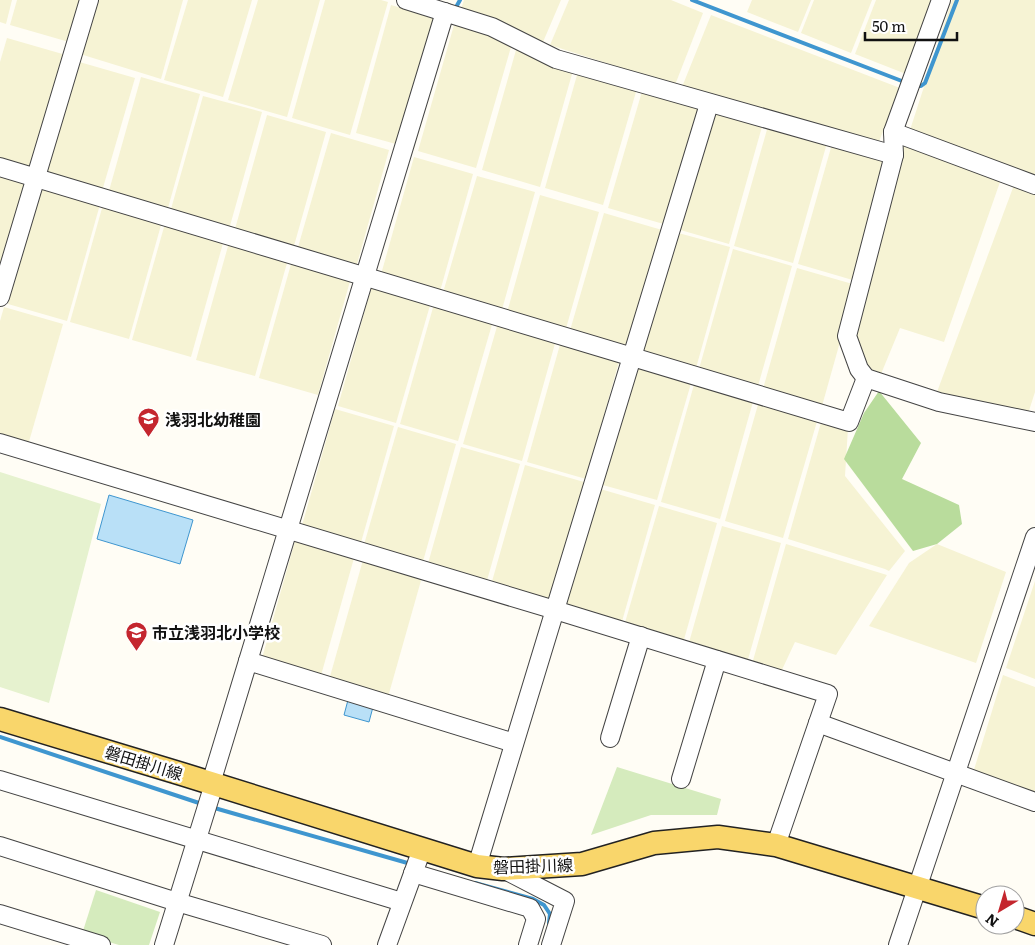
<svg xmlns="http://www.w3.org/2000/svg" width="1035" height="945" font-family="Literata,'Noto Sans JP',serif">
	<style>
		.farmland { fill: #f6f3d4 }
		.green { fill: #d5ebbd }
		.forest { fill: #b9dc9c }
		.pitch { fill: #e6f2cf }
		.water { fill: #b9e0f7; stroke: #3f96cf }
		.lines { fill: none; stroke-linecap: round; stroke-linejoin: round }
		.stream { stroke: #3f96cf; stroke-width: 4 }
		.minor-casing { stroke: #444; stroke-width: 20 }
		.major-casing { stroke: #222; stroke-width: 25 }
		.minor { stroke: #fff; stroke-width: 18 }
		.major { stroke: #f9d66b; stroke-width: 22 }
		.labels { text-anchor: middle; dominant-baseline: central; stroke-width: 5; stroke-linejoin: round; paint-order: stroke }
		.poi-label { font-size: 16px; font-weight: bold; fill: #111; stroke: #fff; text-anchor: start }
		.street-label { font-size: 16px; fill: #111; stroke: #fff }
	</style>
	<rect width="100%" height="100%" fill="#fffdf5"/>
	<g class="farmland">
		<polygon points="0,0 12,0 6,24 0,22"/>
		<polygon points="17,0 81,0 69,42 10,25"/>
		<polygon points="95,0 183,0 161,79 80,54"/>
		<polygon points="188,0 252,0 223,97 164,80"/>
		<polygon points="258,0 320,0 287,117 228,100"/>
		<polygon points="325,0 381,0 388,2 350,135 292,118"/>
		<polygon points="464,0 561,0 543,42 461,9"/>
		<polygon points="569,0 671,0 703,13 675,85 550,45"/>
		<polygon points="752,0 811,0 798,32 747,12"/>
		<polygon points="814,0 872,0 851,53 801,33"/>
		<polygon points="876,0 935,0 906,74 855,54"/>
		<polygon points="952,0 1035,0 1035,175 910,130"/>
		<polygon points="391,5 450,22 414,149 356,133"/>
		<polygon points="711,15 900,88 878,144 682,87"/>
		<polygon points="454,25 488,32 511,47 476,168 418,151"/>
		<polygon points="7,38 66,55 31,175 0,166 0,62"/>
		<polygon points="516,50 574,67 540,187 482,170"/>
		<polygon points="76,61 135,78 100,198 42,182"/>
		<polygon points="579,68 638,85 603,205 545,188"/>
		<polygon points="141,77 200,94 166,215 107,198"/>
		<polygon points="643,88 701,105 667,225 608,208"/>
		<polygon points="203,96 262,112 228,233 169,216"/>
		<polygon points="705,106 763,123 729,244 670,227"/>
		<polygon points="267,115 326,132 292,253 233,236"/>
		<polygon points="768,126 827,143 793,263 734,246"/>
		<polygon points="331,133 389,150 355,271 296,254"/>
		<polygon points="901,143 1000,182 944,342 900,328 881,374 866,378 847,336"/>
		<polygon points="832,144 891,161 856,281 798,264"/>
		<polygon points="414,157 473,174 439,295 380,278"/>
		<polygon points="0,173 29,181 0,283"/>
		<polygon points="477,176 535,192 501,313 442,296"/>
		<polygon points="42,184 101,201 67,321 8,304"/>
		<polygon points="1014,185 1035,192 1035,392 1026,420 937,392"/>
		<polygon points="540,195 599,212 565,332 506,316"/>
		<polygon points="104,201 163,218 129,339 70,322"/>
		<polygon points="604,213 662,230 628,350 569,334"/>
		<polygon points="166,220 225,236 191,357 132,340"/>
		<polygon points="671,231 730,247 696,368 637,351"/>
		<polygon points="230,239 289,256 255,376 196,360"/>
		<polygon points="733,249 792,266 758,386 699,369"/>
		<polygon points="293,257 352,274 318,395 259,378"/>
		<polygon points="797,268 856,285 822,406 763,389"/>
		<polygon points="372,285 431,302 396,423 338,406"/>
		<polygon points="434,304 493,321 458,441 400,424"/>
		<polygon points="4,307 63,324 28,445 0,436 0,321"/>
		<polygon points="498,323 556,340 522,461 463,444"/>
		<polygon points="561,341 620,358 586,479 527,462"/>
		<polygon points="633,363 692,380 657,500 599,484"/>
		<polygon points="695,381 754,398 720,519 661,502"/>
		<polygon points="759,401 818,418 783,538 725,521"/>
		<polygon points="335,409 394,426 360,546 301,529"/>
		<polygon points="822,419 848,428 845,476 905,551 889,571 885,569 788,539"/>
		<polygon points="398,427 456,444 422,565 363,548"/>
		<polygon points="461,447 520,464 486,584 427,567"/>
		<polygon points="525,465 584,482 549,602 491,585"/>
		<polygon points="597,488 655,505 621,625 562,608"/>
		<polygon points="659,506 717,523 683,643 624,626"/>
		<polygon points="722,526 781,543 747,663 688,646"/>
		<polygon points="295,541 354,558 320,679 261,662"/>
		<polygon points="786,544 887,575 836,655 795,642 780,674 752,664"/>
		<polygon points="937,544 1006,572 976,663 869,626 909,563"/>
		<polygon points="363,560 422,577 388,697 329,680"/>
		<polygon points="1035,581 1035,679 1006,668"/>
		<polygon points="1003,675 1035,687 1035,796 973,773"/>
	</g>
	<g class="green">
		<polygon points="617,767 721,799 717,815 651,815 591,835"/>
		<polygon points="96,890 160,912 149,945 119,945 82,934"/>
	</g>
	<polygon class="forest" points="879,391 921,443 902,479 959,505 962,524 937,544 913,551 844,459 864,413"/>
	<polygon class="pitch" points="0,472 101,504 49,703 0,687"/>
	<g class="water">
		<polygon points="109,495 193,520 180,564 97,539"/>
		<polygon points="348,700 373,707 369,722 344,715"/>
	</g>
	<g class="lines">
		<g class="stream">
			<polyline points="692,0 907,83"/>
			<polyline points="455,9 460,0"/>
			<polyline points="916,86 921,86 925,83 957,0"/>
			<polyline points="0,737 202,804"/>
			<polyline points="211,807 411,864"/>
			<polyline points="475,883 533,899 544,905 550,914 549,923"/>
		</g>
		<defs>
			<g id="minor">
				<polyline points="406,0 492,27 556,59 894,155"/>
				<polyline points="941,0 893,132 894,155 847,336 859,369 866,378 939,402 1035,422"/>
				<polyline points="893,132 1035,185"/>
				<polyline points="0,167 849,422 866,378"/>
				<polyline points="0,297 89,0"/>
				<polyline points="0,443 555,610 828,694 776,845"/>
				<polyline points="248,661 514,743"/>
				<polyline points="818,723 1035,802"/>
				<polyline points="610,738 641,636"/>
				<polyline points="681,779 717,660"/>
				<polyline points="0,780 402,902"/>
				<polyline points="211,783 445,12"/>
				<polyline points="0,846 177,902 322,945"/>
				<polyline points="477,866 709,104"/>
				<polyline points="503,869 565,901 551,945"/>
				<polyline points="413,873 530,908 536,919 528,945"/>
				<polyline points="0,914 101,945"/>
				<polyline points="164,945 214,784"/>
				<polyline points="387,945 422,849"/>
				<polyline points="898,945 1035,537"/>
			</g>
			<g id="major">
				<polyline points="0,719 185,775 477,866 503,869 582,864 654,843 718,837 776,845 985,908"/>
				<polyline points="1015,917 1035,924"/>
			</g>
		</defs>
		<use href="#minor" class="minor-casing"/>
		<use href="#major" class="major-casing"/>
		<use href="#minor" class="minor"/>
		<use href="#major" class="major"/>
	</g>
	<defs>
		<symbol id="school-pin" viewBox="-11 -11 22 30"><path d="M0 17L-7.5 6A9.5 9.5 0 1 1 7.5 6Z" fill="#c4262e" stroke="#fff"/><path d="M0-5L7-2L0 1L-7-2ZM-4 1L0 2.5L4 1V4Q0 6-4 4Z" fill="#fff"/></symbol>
	</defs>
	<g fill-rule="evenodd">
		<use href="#school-pin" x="136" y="406" width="25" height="34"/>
		<use href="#school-pin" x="124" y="620" width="25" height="34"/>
	</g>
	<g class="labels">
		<g class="poi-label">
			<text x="165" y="419">浅羽北幼稚園</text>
			<text x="152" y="632">市立浅羽北小学校</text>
		</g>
		<g class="street-label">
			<text transform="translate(144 762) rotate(17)">磐田掛川線</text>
			<text transform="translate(533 865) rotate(-2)">磐田掛川線</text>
		</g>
	</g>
	<g transform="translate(1000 910) rotate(218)"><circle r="24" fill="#ffffff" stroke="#a0a0a0"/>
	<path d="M0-4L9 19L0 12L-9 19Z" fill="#c4262e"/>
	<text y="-8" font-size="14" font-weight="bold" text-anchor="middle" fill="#111111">N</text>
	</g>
	<path d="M865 32v8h92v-8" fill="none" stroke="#111111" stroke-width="2.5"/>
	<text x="872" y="32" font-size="15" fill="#111111" stroke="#ffffff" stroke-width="4" paint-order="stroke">50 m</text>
</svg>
